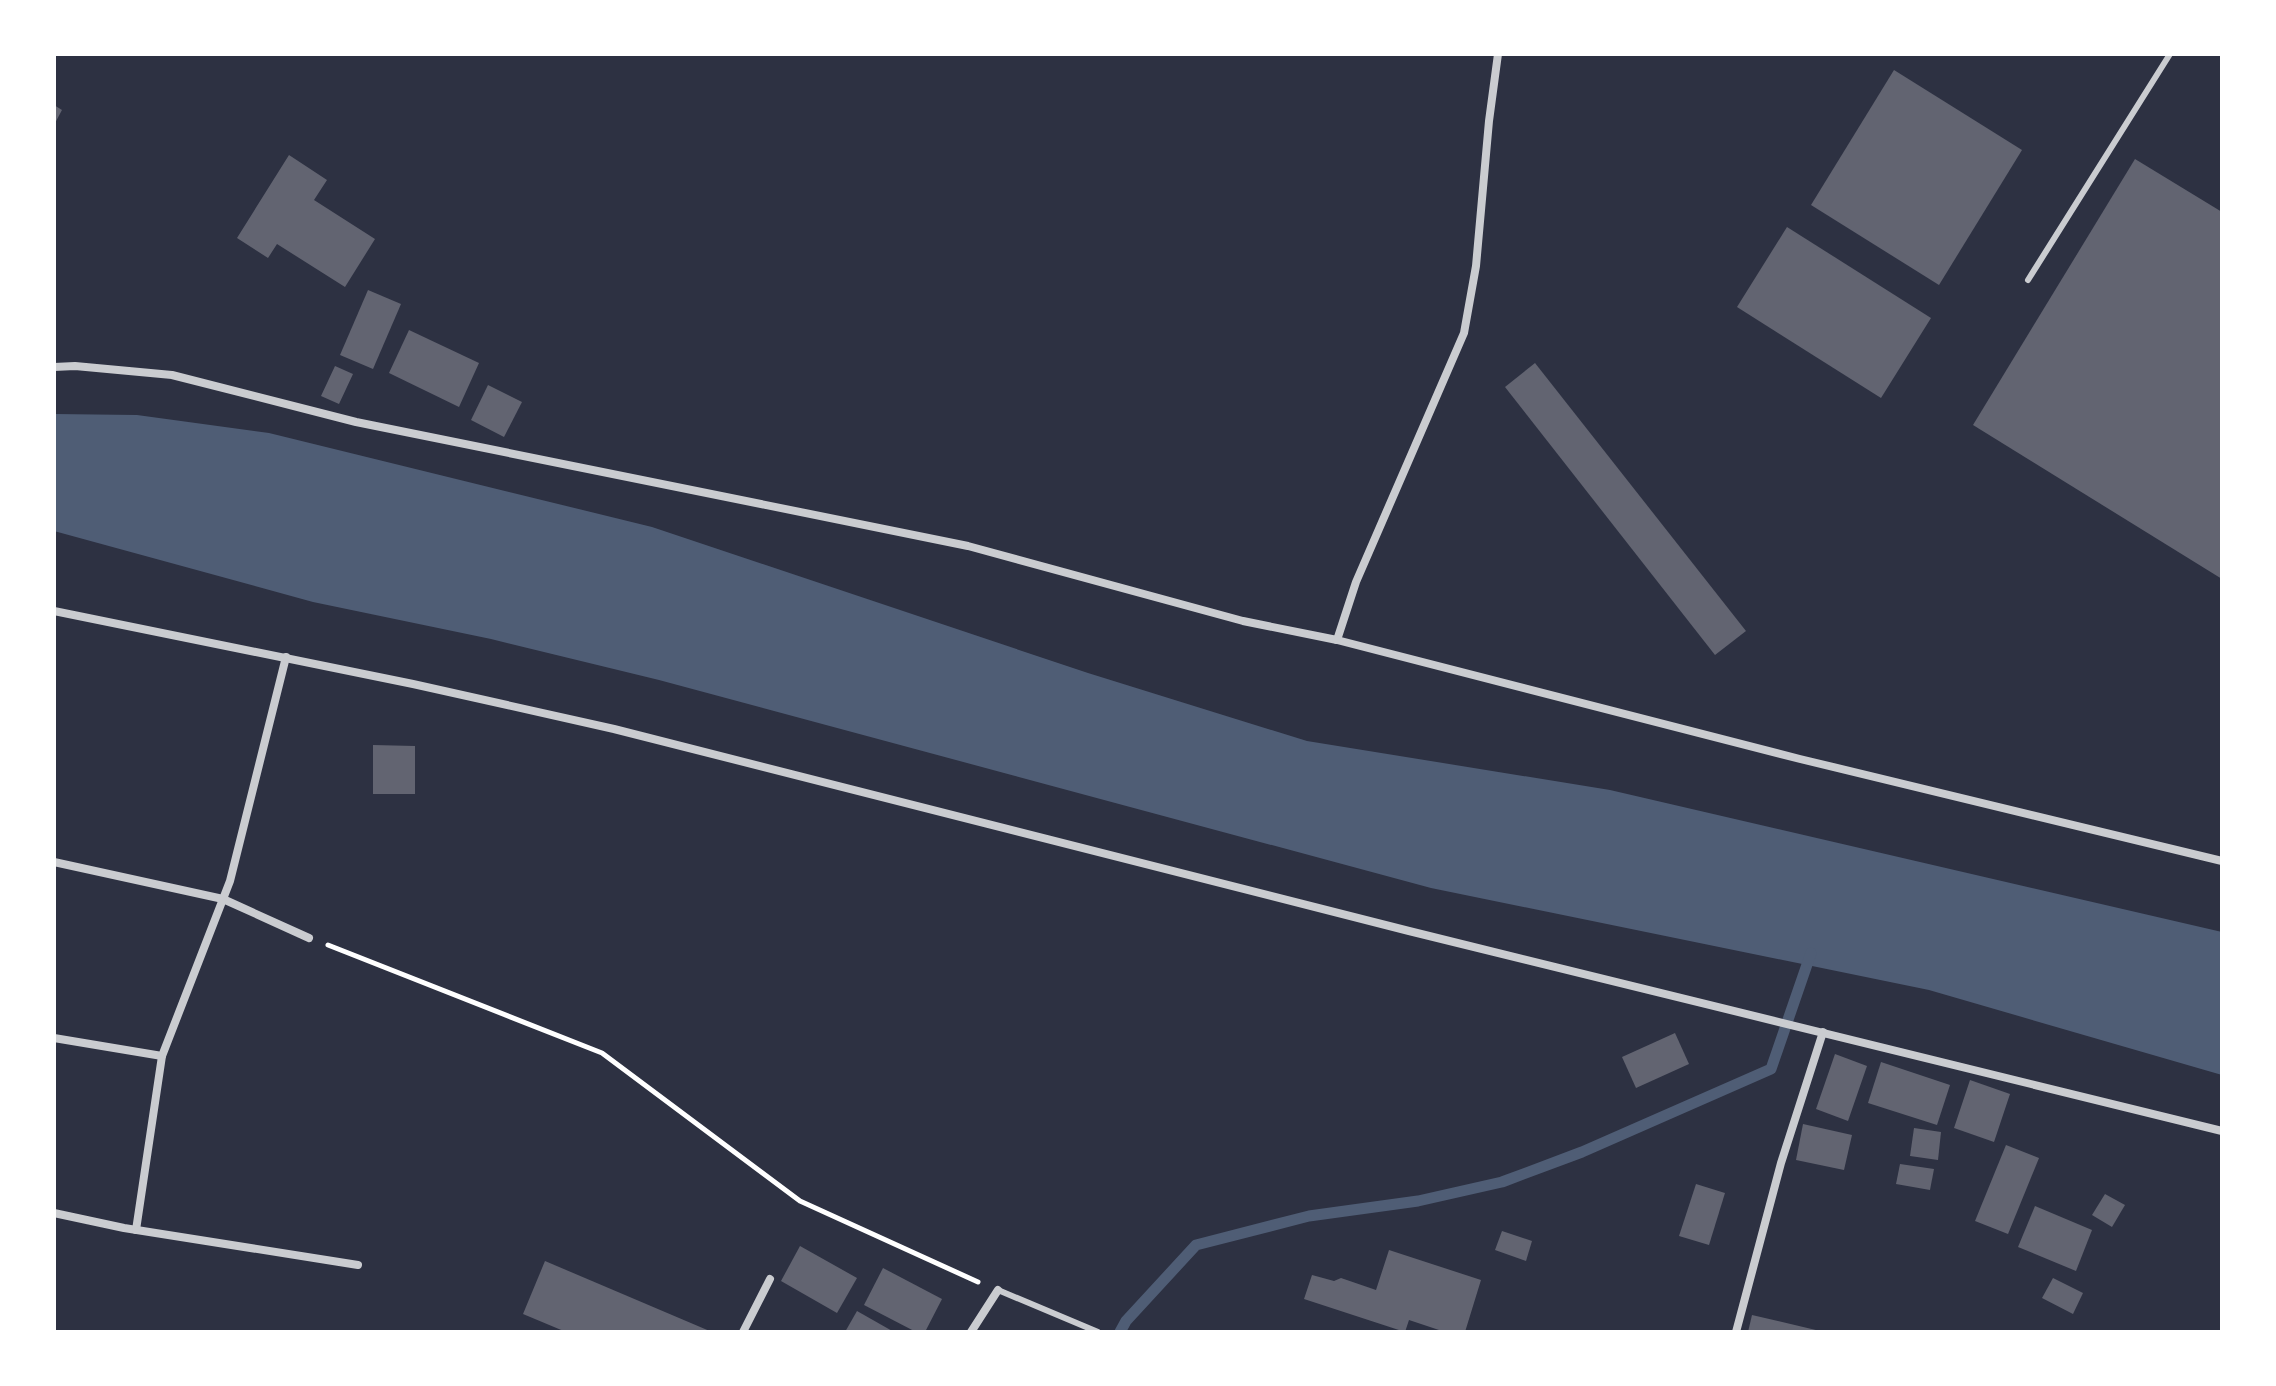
<svg xmlns="http://www.w3.org/2000/svg" width="2276" height="1386" font-family="'Space Grotesk',sans-serif">
	<style>
		.water { fill: #4f5d75 }
		.lines { fill: none; stroke-linecap: round; stroke-linejoin: round }
		.stream { stroke: #4f5d75; stroke-width: 11 }
		.building { fill: #626471 }
		.path { stroke: #fff; stroke-width: 5 }
		.service { stroke: #caccd0; stroke-width: 6 }
		.minor { stroke: #caccd0; stroke-width: 8 }
	</style>
	<rect width="100%" height="100%" fill="#2d3142"/>
	<polygon class="water" points="54,414 137,415 269,433 652,527 1088,673 1307,741 1610,790 2222,932 2222,1075 1929,990 1431,888 659,680 491,639 313,602 54,531"/>
	<g class="lines">
		<polyline class="stream" points="1120,1332 1126,1321 1196,1245 1309,1216 1418,1201 1502,1182 1582,1152 1771,1069 1811,953"/>
	</g>
	<g class="building">
		<polygon points="1894,70 2022,150 1939,285 1811,205"/>
		<polygon points="54,105 62,110 54,125"/>
		<polygon points="289,155 327,180 314,200 375,239 345,287 277,244 268,258 237,238"/>
		<polygon points="2135,159 2222,212 2222,579 1973,425"/>
		<polygon points="1787,227 1931,318 1881,398 1737,307"/>
		<polygon points="368,290 401,304 373,369 340,355"/>
		<polygon points="409,330 479,363 459,407 389,373"/>
		<polygon points="1535,363 1746,631 1715,655 1505,387"/>
		<polygon points="335,366 353,374 339,404 321,396"/>
		<polygon points="488,385 522,402 504,437 471,420"/>
		<polygon points="373,745 415,746 415,794 373,794"/>
		<polygon points="1675,1033 1689,1064 1636,1088 1622,1057"/>
		<polygon points="1835,1054 1867,1066 1848,1121 1816,1109"/>
		<polygon points="1881,1062 1950,1085 1937,1125 1868,1103"/>
		<polygon points="1970,1080 2010,1094 1994,1142 1954,1128"/>
		<polygon points="1803,1124 1852,1135 1844,1170 1796,1160"/>
		<polygon points="1914,1128 1941,1132 1938,1160 1910,1156"/>
		<polygon points="2006,1145 2039,1158 2008,1234 1975,1221"/>
		<polygon points="1900,1164 1934,1169 1930,1190 1896,1184"/>
		<polygon points="1696,1184 1725,1193 1709,1245 1679,1236"/>
		<polygon points="2105,1194 2125,1205 2112,1227 2092,1215"/>
		<polygon points="2035,1206 2092,1230 2076,1271 2018,1247"/>
		<polygon points="1502,1231 1532,1241 1526,1261 1495,1250"/>
		<polygon points="800,1246 857,1278 837,1313 781,1281"/>
		<polygon points="1389,1250 1481,1280 1465,1332 1445,1332 1409,1320 1405,1332 1304,1299 1312,1275 1334,1281 1341,1278 1376,1290"/>
		<polygon points="545,1261 712,1332 566,1332 523,1314"/>
		<polygon points="883,1268 942,1299 925,1332 916,1332 864,1305"/>
		<polygon points="2053,1278 2083,1293 2073,1314 2042,1298"/>
		<polygon points="857,1311 894,1332 845,1332"/>
		<polygon points="1752,1315 1820,1331 1820,1332 1748,1332"/>
	</g>
	<g class="lines">
		<polyline class="path" points="328,945 602,1053 800,1201 978,1282"/>
		<g class="service">
			<polyline points="2028,280 2170,54"/>
			<polyline points="998,1290 1098,1332"/>
		</g>
		<g class="minor">
			<polyline points="54,367 75,366 172,375 356,422 968,546 1243,621 1337,640 1800,759 2222,861"/>
			<polyline points="54,611 413,684 614,729 1409,931 2222,1131"/>
			<polyline points="1337,640 1356,582 1464,333 1476,266 1489,121 1498,54"/>
			<polyline points="54,862 223,899 309,938"/>
			<polyline points="54,1038 162,1056 230,881 286,657"/>
			<polyline points="54,1213 124,1228 358,1265"/>
			<polyline points="136,1230 162,1056"/>
			<polyline points="743,1332 770,1279"/>
			<polyline points="971,1332 998,1290"/>
			<polyline points="1736,1332 1781,1163 1823,1032"/>
		</g>
	</g>
	<rect width="2276" height="1386" fill="none" stroke="#ffffff" stroke-width="112"/>
</svg>
